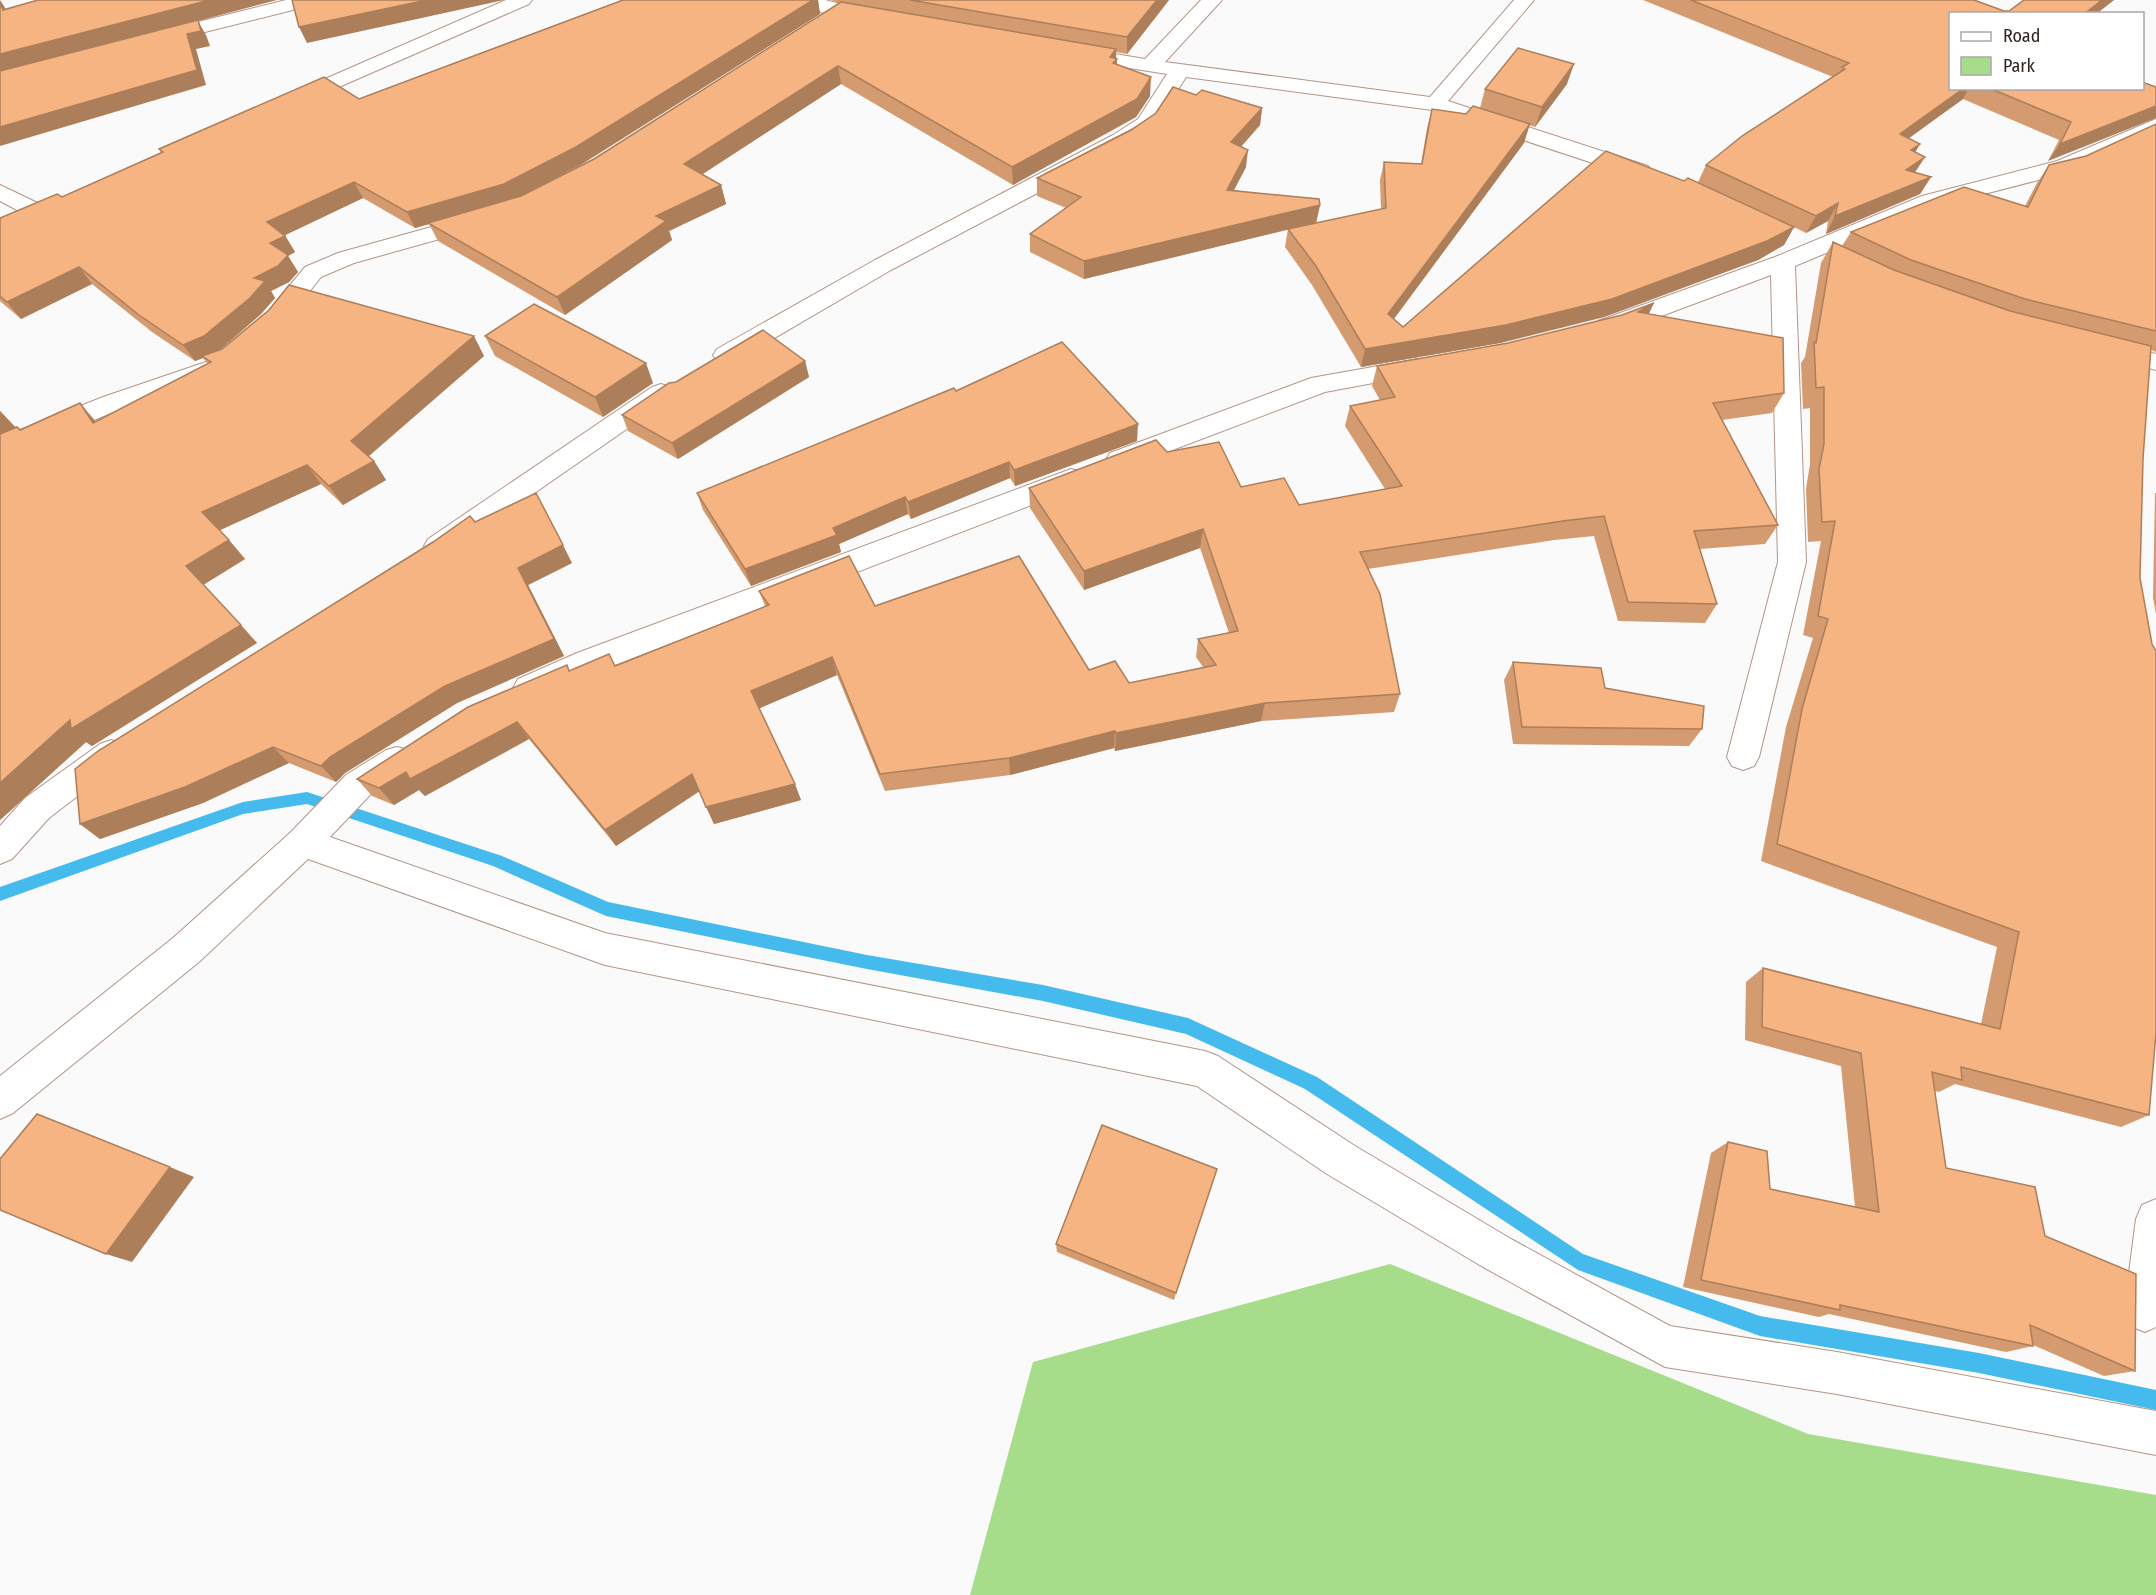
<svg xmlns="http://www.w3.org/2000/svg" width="2156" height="1595" font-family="'Fira Sans Condensed',sans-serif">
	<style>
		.green { fill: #a7dc8b }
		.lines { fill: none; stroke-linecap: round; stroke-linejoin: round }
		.stream { fill: #44bbec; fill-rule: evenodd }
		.street-casing { stroke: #b39587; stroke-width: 2 }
		.street { fill: #fff; fill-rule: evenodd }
		.wall { fill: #d39b6f }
		.shaded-wall { fill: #ac7e5a }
		.building { fill: #f5b481; stroke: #ac7e5a; stroke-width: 1.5 }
	</style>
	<rect width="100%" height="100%" fill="#fafafa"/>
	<polygon class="green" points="1390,1264 1808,1434 2156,1495 2156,1595 970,1595 1033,1362"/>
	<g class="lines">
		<polygon class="stream" points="307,792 502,856 608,902 867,955 1043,985 1188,1018 1317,1077 1583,1254 1760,1316 1979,1353 2156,1390 2156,1410 1979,1373 1760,1336 1578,1270 1305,1089 1186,1034 1043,1001 867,969 606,916 493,866 307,804 243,814 0,901 0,887 243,802"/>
		<defs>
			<g id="street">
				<polygon points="286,0 320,0 317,4 157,44 150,42 147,38 150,34"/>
				<polygon points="506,0 532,0 529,4 300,104 286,104 282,100 286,96"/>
				<path d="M797,0h28l57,15 3,4 -3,4c-22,6 -60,-11 -82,-19z"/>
				<polygon points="1201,0 1222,0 1165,62 1430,97 1514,0 1534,0 1448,101 1648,166 1651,171 1648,176 1632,176 1432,110 1186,77 1154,128 1129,145 891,270 735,361 726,363 717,361 713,355 717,349 875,260 1113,135 1138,119 1167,74 1073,59 1066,57 1063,53 1066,49 1073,47 1145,59"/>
				<polygon points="2156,119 2156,133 2073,171 1938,206 1795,266 1806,562 1759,757 1754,766 1743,770 1732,766 1727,757 1778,562 1771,275 1616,333 1607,335 1598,333 1595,327 1598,321 1775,257 1922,196 2057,161"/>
				<polygon points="0,185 48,208 52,213 48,218 32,218 0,201"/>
				<polygon points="478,214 486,216 490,221 486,226 354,263 321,277 280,329 271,331 262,329 259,323 305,267 338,253"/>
				<polygon points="2107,342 2156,354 2156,370 2098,356 2094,350 2098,344"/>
				<polygon points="1418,359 1427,361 1431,367 1427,373 1325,392 1120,470 1110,467 1106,460 1110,453 1311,378"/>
				<polygon points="206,362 215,364 219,370 215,376 121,409 0,458 0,438 103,397"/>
				<polygon points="661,384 670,387 674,393 670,399 448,553 438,557 428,553 424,546 428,539 652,387"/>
				<path d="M1071,469l10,3 4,7 -4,7 -482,185c-23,10 -57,34 -81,26l-5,-9 5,-9 59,-26z"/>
				<polygon points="111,740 122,744 127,753 122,762 49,818 12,859 0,864 0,826 25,798 100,744"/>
				<polygon points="397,747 408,750 413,760 408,770 370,795 330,837 605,933 1205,1051 1218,1056 1355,1146 1511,1239 1670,1326 1837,1352 2156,1411 2156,1455 1837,1394 1665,1367 1483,1267 1327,1174 1197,1086 605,965 308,859 199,962 13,1113 0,1119 0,1076 173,938 291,832 346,775 386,750"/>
				<polygon points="2156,1199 2156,1327 2145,1332 2130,1326 2124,1311 2136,1219 2142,1205"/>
			</g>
		</defs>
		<use href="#street" class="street-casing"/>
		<use href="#street" class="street"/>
	</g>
	<g class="wall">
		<polygon points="623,0 818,0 820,14 582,164 518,197 594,159 839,3 831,0 1169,0 1127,54 1116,52 1117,64 1150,96 1136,117 1013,185 841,84 702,174 721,185 726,204 669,231 672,240 565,315 438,241 429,224 415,228 363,198 285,235 295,252 288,256 298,272 289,282 271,291 275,298 261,314 220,350 484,356 369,456 374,461 386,480 343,505 321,484 220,530 245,559 203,585 257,643 92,746 86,742 0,820 0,411 16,428 20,430 96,421 208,364 203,358 195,361 152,332 92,284 21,319 0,301 0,218 62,197 161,153 159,149 359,99"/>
		<polygon points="1643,0 1974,0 2004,11 2009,11 2024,0 2114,0 2096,14 1950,88 2142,88 2048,161 2059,140 1963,99 1908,138 1920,144 1915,152 1915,172 1931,177 1920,194 1826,234 1828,221 1806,233 1794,227 1784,245 1758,260 1604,317 1500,343 1361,367 1312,285 1285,247 1288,229 1084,279 1030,252 1030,234 1066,208 1037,196 1037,178 1196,95 1262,108 1260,125 1241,147 1246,167 1234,190 1320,205 1316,223 1381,209 1380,180 1384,162 1421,164 1427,128 1432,109 1466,114 1480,108 1485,89 1567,84 1535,127 1529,125 1524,143 1394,319 1403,327 1684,181 1698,182 1706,165 1833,77"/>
		<polygon points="2156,124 2156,352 2151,350 2143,459 2140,578 2149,1115 2121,1127 1955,1084 1939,1092 1934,1091 1946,1168 2045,1236 2135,1371 2104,1376 2033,1345 2033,1346 2006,1352 1829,1314 1819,1317 1683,1287 1711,1153 1728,1142 1770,1189 1855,1207 1841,1066 1745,1040 1746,982 1763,968 1981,1024 1997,947 1761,861 1786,727 1813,638 1803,635 1821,541 1808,542 1806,489 1810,464 1810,408 1803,409 1801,363 1805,357 1821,263 1833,242 1842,246 1851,232 2025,206 2037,183 2049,165 2086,156"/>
		<polygon points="1649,314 1784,393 1772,413 1722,420 1778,525 1765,544 1700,549 1717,604 1705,623 1618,621 1594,536 1554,540 1368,569 1400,694 1394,712 1261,721 1115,751 1114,748 1010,775 885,791 837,675 759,708 801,800 714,824 700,791 616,846 529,739 425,796 419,790 394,805 372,796 357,779 570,671 615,666 765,606 759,591 875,606 1089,670 1129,683 1203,667 1196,657 1198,639 1229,633 1200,548 1084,590 1030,508 1029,488 1167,452 1241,487 1299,505 1385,489 1345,426 1350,406 1380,400 1372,386 1377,366 1508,343"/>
		<polygon points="485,336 653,383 603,417 495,356"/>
		<polygon points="805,361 809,377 678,459 628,431 622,415"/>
		<polygon points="956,391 1137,441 1015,486 1010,478 911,519 908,514 839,544 841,552 751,586 703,510 697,493"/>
		<polygon points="2155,493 2156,493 2156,614 2153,598"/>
		<polygon points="475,522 572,563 528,585 564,656 457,703 345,773 336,782 289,763 203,803 100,839 80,824"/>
		<polygon points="1513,662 1605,688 1702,729 1689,746 1513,744 1504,680"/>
		<polygon points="1056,1244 1176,1293 1174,1300 1057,1252"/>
	</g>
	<g class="shaded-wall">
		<polygon points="0,0 4,6 14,25 3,10 0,3"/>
		<polygon points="210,0 277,0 198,21 206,35 210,46 196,49 206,85 0,146 0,54"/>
		<polygon points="427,0 504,0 307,43 299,27"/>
		<polygon points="813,0 818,0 820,14 582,164 511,201 428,223 429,224 415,228 407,212"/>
		<polygon points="1157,0 1169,0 1127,54 1127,37"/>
		<polygon points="2102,0 2114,0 2096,14 2084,14"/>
		<polygon points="1116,49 1116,60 1117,59 1116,77 1110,57"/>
		<polygon points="1574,64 1567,84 1535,127 1542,107"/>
		<polygon points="838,66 841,84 689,183 684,164"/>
		<polygon points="1151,77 1150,96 1136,117 1013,185 1012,167"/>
		<polygon points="1964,88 1969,88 1963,99 1890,152 1900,134"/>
		<polygon points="2156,106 2156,118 2048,161 2060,144"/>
		<polygon points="1262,108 1260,125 1229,160 1231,142"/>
		<polygon points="1530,124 1524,143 1384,332 1388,314"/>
		<polygon points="1920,144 1910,161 1911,150"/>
		<polygon points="1248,150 1246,167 1225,207 1227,190"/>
		<polygon points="1925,157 1914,174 1906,170"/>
		<polygon points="1931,177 1920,194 1826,234 1835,216"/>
		<polygon points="354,182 363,198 277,239 267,222"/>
		<polygon points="721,185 726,204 669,231 672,240 565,315 557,297 656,216"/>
		<polygon points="1838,203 1828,221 1806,233 1816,216"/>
		<polygon points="1320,205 1316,223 1084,279 1084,261"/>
		<polygon points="1794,227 1784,245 1758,260 1604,317 1500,343 1361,367 1365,349"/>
		<polygon points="285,236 295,252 288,256 298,272 289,282 271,291 275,298 261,314 216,353 195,361 183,345 254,278 270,243"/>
		<polygon points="79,267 92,284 21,319 7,302"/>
		<polygon points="1654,303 1644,324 1638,312"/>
		<polygon points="474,336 484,356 364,460 351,441"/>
		<polygon points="805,361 809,377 678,459 672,443"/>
		<polygon points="646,363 653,383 603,417 595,397"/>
		<polygon points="80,403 97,423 93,423"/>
		<polygon points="0,411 18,430 0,437"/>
		<polygon points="1138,424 1137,441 1015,486 1014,470"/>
		<polygon points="374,461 386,480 343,505 329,486"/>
		<polygon points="1009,462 1010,478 911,519 908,502"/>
		<polygon points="307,465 321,484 218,531 202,512"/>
		<polygon points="905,497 908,514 839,544 841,552 751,586 745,569 833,528"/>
		<polygon points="1203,529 1200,548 1084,590 1084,571"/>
		<polygon points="229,540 245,559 203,585 186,566"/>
		<polygon points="563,545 572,563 528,585 564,656 457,703 345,773 336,782 321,766 518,568"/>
		<polygon points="241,625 257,643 92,746 86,742 0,820 0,783 70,720"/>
		<polygon points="832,657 837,675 758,709 751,691"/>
		<polygon points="1265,703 1261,721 1115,751 1116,733"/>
		<polygon points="517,722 529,739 425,796 419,790 394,805 379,788 406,772"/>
		<polygon points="1115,731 1114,748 1010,775 1009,758"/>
		<polygon points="273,747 289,763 203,803 100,839 80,824"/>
		<polygon points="692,774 701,790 616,846 605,830"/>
		<polygon points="795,784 801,800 714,824 706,807"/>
		<polygon points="170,1167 194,1177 132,1262 106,1254"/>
	</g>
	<g class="building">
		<polygon points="38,0 210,0 0,54 0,3 3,10"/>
		<polygon points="292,0 427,0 299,27"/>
		<polygon points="623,0 813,0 576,147 504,184 407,212 354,182 267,222 285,236 270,243 288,255 278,266 254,278 265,281 250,298 204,336 183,345 139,315 79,267 7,302 0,296 0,218 57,194 62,197 163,152 159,149 324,77 359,99"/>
		<polygon points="910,0 1157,0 1127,37"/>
		<polygon points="1691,0 1974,0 2004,11 2009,11 2024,0 2102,0 2084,14 1950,14 1950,88 1964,88 1900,134 1920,144 1911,150 1925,157 1906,170 1931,177 1835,216 1838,203 1816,216 1706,165 1742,136 1845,69 1842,67 1849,63"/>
		<polygon points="841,2 1116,49 1110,57 1117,59 1113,63 1151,77 1137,99 1012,167 838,66 684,164 721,185 656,216 666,221 557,297 428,223 521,196 594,159"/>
		<polygon points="198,20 201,31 187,34 197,70 0,127 0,71"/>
		<polygon points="1518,48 1574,64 1542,107 1485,89"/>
		<polygon points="2142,82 2156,87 2156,106 2060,144 2071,122 1989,88 2142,88"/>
		<polygon points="1173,87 1196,95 1202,90 1262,108 1231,142 1248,150 1227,190 1319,199 1320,205 1084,261 1030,234 1081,197 1037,178 1131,130 1156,113"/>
		<polygon points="1473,106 1530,124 1388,314 1403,327 1606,151 1684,181 1688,178 1794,227 1767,241 1612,299 1506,325 1365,349 1316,266 1288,229 1386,208 1384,162 1422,164 1432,109 1466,114"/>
		<polygon points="2156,124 2156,331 2025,299 1911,260 1851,232 1964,187 2028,207 2049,165 2086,156"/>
		<polygon points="1833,242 1894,270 2010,311 2151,346 2143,459 2140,578 2152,644 2156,651 2156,1033 2149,1115 1961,1067 1962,1080 1932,1072 1946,1168 2035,1187 2045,1236 2136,1274 2135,1371 2030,1325 2033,1346 1840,1305 1840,1310 1701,1280 1728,1142 1767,1151 1770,1189 1879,1212 1861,1053 1762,1027 1763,968 2000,1029 2019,932 1777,844 1802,709 1828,619 1818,616 1835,521 1822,522 1819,469 1824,444 1824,387 1816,388 1814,342 1816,343"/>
		<polygon points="289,285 474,336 351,441 374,461 329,486 307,465 202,512 229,540 186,566 241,625 71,729 70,720 0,783 0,434 17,427 20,430 80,403 93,423 211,362 202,356 222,349 269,310"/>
		<polygon points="1654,303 1638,312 1783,338 1784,393 1713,403 1778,525 1694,531 1717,604 1628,602 1604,516 1563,521 1360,552 1380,594 1400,694 1265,703 1116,733 1115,731 1009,758 880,774 832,657 751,691 795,784 706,807 692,774 605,830 517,722 410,779 406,772 379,788 357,779 468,707 567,665 569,671 609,654 615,666 769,605 759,591 849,556 875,606 1019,556 1089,670 1115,661 1129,683 1216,665 1198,639 1238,631 1203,529 1084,571 1029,488 1156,440 1167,452 1219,442 1241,487 1284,478 1299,505 1402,486 1350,406 1395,397 1377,366 1508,343 1622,315"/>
		<polygon points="534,304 646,363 595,397 485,336"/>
		<polygon points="763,330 805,361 672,443 622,415 669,383 676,382"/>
		<polygon points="1062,342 1138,424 1014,470 1009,462 908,502 905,497 833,528 837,535 745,569 697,493 954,388 956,391"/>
		<polygon points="536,493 563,545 518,568 554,639 445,686 330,757 321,766 273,747 185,787 80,824 75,769 98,751 433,542 470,516 475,522"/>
		<polygon points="1513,662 1601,668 1605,688 1704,706 1702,729 1522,727"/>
		<polygon points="37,1114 170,1167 106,1254 0,1210 0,1159"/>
		<polygon points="1102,1125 1217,1169 1176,1293 1056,1244"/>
	</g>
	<rect x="1949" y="12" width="195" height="78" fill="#ffffff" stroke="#aca7a5" stroke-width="1.5"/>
	<rect x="1961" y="32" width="30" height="9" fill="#ffffff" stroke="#aca7a5" stroke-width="1.5"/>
	<text x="2003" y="42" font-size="18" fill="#30241e">Road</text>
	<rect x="1961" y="57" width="30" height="18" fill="#a7dc8b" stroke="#aca7a5" stroke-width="1.5"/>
	<text x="2003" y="72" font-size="18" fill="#30241e">Park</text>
</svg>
